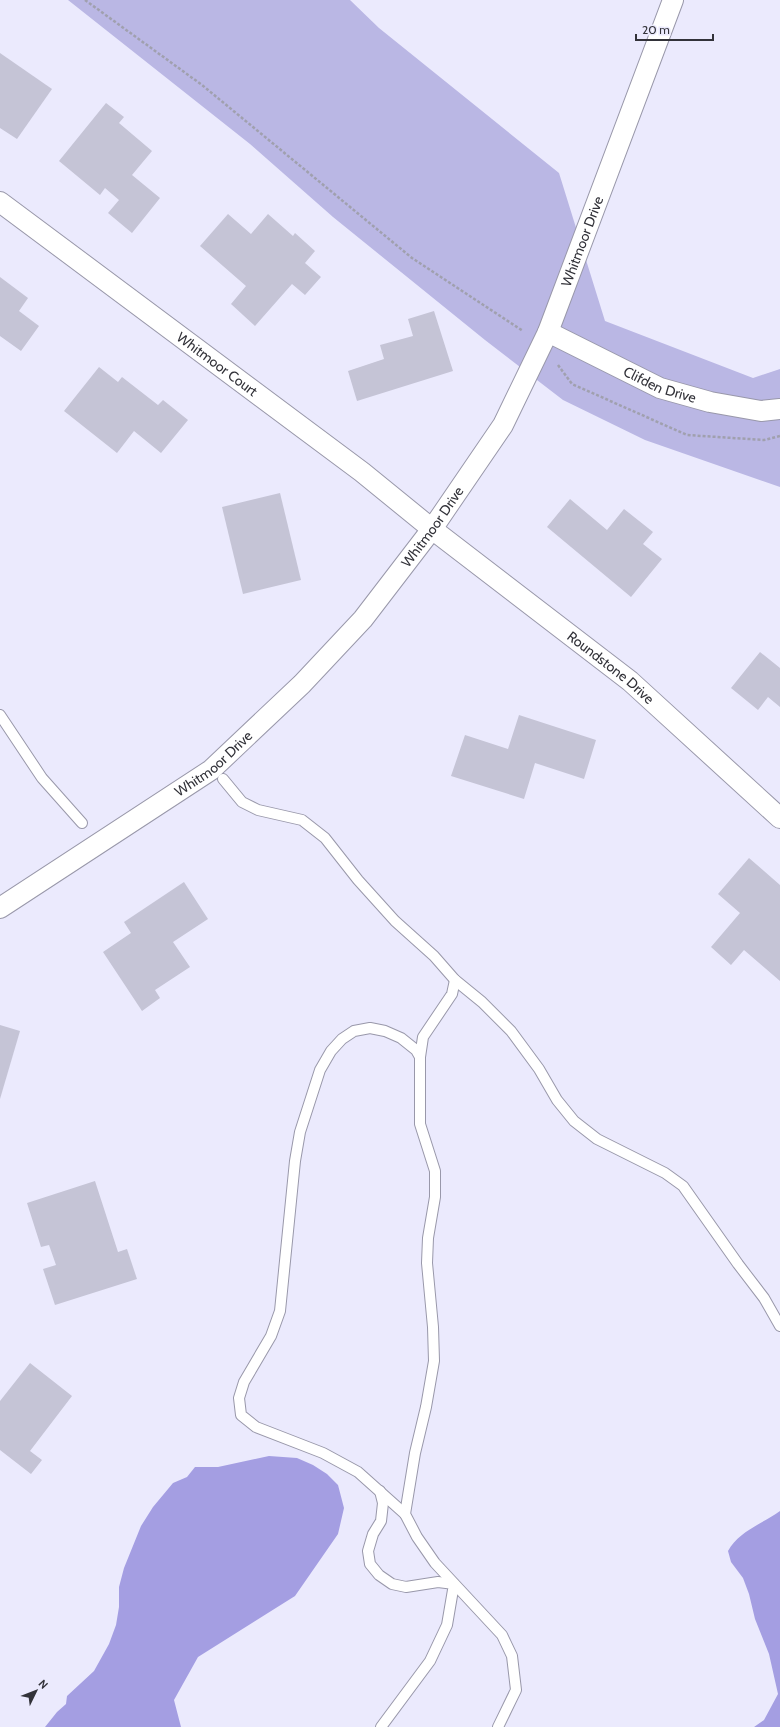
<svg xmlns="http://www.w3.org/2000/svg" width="780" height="1727" font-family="Cabin,sans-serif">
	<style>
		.green { fill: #bab7e4 }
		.water { fill: #a49ee2 }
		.building { fill: #c5c4d6 }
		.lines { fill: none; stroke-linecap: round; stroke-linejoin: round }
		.lane-casing { stroke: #9998aa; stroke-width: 12 }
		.street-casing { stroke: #9998aa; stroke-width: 22 }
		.path { stroke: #a0a0ae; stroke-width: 2.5; stroke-dasharray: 3 2; stroke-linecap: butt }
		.lane { stroke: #fff; stroke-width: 10 }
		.street { stroke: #fff; stroke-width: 20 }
		.labels { text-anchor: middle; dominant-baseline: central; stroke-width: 3.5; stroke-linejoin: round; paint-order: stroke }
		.street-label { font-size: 14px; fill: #323239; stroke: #ebeafd }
	</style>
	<rect width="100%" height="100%" fill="#ebeafd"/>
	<polygon class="green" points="68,0 350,0 379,28 559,173 605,321 753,378 780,369 780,487 645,440 563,400 485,340 333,217 250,144"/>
	<g class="water">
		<polygon points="269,1456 297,1458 313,1465 327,1474 338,1485 344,1508 338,1534 295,1596 198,1657 174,1700 181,1727 45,1727 57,1712 66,1704 67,1696 94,1671 109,1644 116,1625 119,1607 119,1587 124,1568 141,1526 153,1507 173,1483 187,1477 195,1467 218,1467"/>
		<path d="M780,1511v216h-26l10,-7 14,-26 -9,-40 -14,-35 -6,-25 -6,-16 -12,-16 -3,-11c11,-20 34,-27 52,-40z"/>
	</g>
	<g class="building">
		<polygon points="0,53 52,89 17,139 0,128"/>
		<polygon points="106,103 124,117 119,123 152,151 132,175 160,198 132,233 108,213 119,200 105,188 100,195 59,161"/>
		<polygon points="228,214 251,234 268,214 293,236 295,233 315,251 305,263 321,277 305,295 292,284 255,326 231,304 246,286 200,246"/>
		<polygon points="0,277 28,298 19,311 39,326 21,351 0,336"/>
		<polygon points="434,311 453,371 357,401 348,371 384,359 380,345 413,336 408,319"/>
		<polygon points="99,367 118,382 122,377 158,405 163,400 188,420 161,453 134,431 117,453 64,411"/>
		<polygon points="280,493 301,580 243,594 222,507"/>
		<polygon points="570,499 607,530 624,509 653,532 643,544 662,559 631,597 547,527"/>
		<polygon points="760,652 780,668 780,707 768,697 758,710 731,688"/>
		<polygon points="519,715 596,740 584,779 535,763 524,799 451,776 465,735 508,749"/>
		<polygon points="749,858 780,885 780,981 744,950 731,965 711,947 740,913 718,894"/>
		<polygon points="184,882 208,919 173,942 190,967 155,990 160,998 142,1011 103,952 131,933 124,922"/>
		<polygon points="0,1025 20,1031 0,1099"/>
		<polygon points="95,1181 118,1252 127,1249 137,1279 55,1305 43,1269 56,1265 49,1245 41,1247 27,1203"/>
		<polygon points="30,1363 72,1396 30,1451 42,1460 31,1474 0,1450 0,1401"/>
	</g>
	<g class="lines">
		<defs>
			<g id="lane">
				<polyline points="0,715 42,778 82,823"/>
				<polyline points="223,779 242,802 258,810 302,820 325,838 358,880 395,921 434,956 455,980 482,1002 511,1031 539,1069 557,1100 574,1121 597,1139 665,1173 683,1186 738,1264 764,1298 780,1326"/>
				<polyline points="455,980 452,994 423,1037 420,1057 420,1124 435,1171 435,1197 428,1238 427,1263 433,1327 434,1361 426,1407 415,1453 405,1514 417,1537 435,1563 502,1635 512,1656 516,1690 498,1727"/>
				<polyline points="380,1491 383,1503 381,1521 373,1534 368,1551 370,1564 379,1575 392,1584 406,1587 438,1582 454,1584 447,1625 430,1661 381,1727"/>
				<polyline points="405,1514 358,1472 323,1453 256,1427 241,1415 239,1398 244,1382 271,1336 280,1311 295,1161 300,1132 320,1070 331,1051 342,1039 354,1031 370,1028 385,1031 401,1038 416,1050 420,1057"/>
			</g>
			<g id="street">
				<path id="s1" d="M0,202l362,270 70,57 198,152 150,137"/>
				<path id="s2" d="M548,332l112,56 50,14 51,9 19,-2"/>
				<path id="s3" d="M0,908l211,-138 91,-86 61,-65 69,-90 71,-104 45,-93 125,-332"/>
			</g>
		</defs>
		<use href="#lane" class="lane-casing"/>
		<use href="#street" class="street-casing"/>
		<g class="path">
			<polyline points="85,0 202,85 412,258 523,331"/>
			<polyline points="558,365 572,384 687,435 764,440 780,436"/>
		</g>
		<use href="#lane" class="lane"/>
		<use href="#street" class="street"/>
	</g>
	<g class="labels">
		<g class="street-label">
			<text stroke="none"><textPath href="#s3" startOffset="906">Whitmoor Drive</textPath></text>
			<text stroke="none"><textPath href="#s1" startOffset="271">Whitmoor Court</textPath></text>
			<text stroke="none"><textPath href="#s2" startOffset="124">Clifden Drive</textPath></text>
			<text stroke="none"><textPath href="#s3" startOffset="582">Whitmoor Drive</textPath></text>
			<text stroke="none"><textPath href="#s1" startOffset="768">Roundstone Drive</textPath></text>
			<text stroke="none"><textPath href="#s3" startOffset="258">Whitmoor Drive</textPath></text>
		</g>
	</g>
	<g transform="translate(36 1691) rotate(47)" stroke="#ebeafd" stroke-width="3" paint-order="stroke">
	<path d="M0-3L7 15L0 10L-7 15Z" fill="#323239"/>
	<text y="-6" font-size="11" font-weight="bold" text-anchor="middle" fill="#323239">N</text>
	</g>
	<path d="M636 34v6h77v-6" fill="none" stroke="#323239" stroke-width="2"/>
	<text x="642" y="34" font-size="12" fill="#323239" stroke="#ebeafd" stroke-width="3" paint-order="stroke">20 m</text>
</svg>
